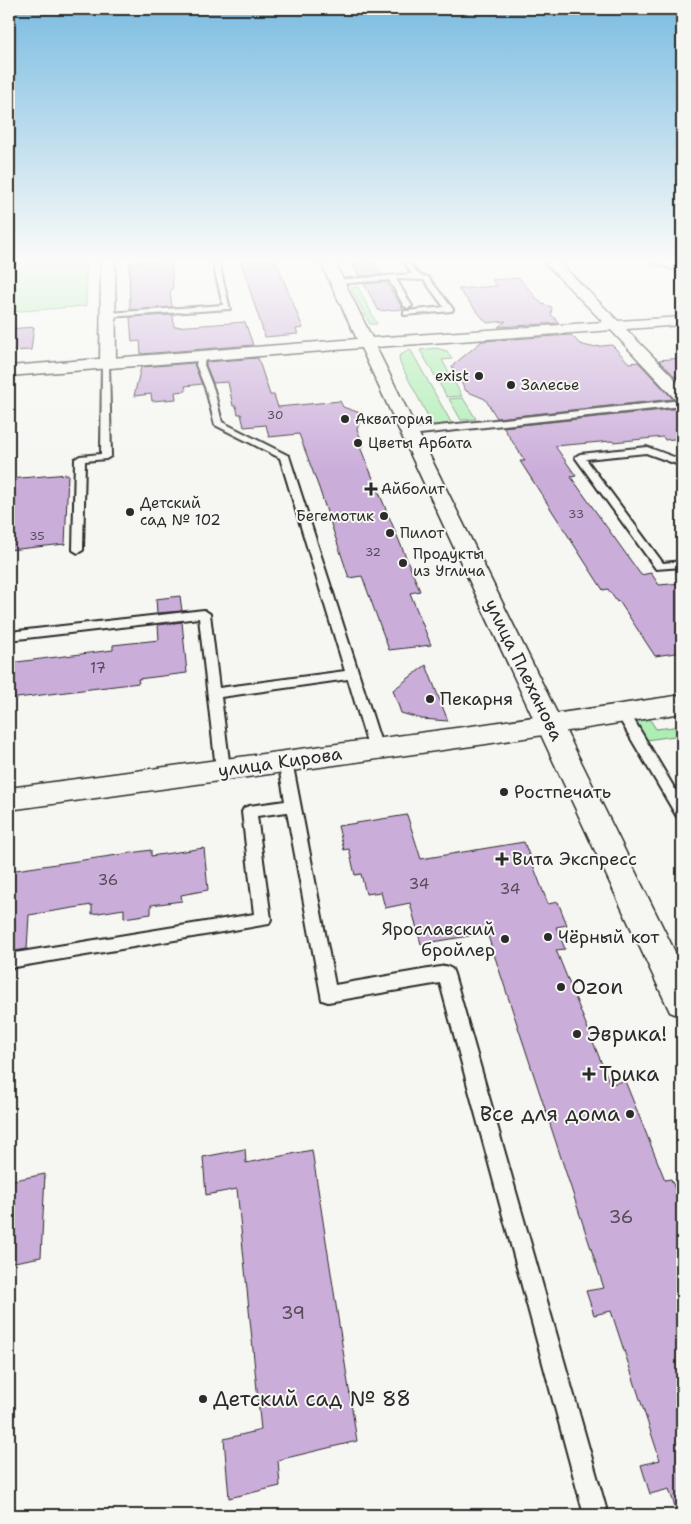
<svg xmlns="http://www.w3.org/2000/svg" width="691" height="1524" font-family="'Shantell Sans',sans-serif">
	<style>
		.green { fill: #aeedb4; stroke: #6c8c70 }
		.building { fill: #cbadda; stroke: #2b2b2b }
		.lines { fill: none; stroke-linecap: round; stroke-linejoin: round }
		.lane-casing { stroke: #2b2b2b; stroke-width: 4 }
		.street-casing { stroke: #2b2b2b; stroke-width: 3 }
		.secondary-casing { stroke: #2b2b2b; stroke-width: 3 }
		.lane { fill: #f6f6f2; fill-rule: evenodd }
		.street { fill: #f6f6f2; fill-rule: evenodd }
		.secondary { fill: #f6f6f2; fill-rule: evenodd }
		.poi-dot { fill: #2b2b2b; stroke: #f6f6f2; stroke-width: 2 }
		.labels { text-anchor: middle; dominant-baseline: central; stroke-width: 4; stroke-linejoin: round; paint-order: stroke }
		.far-number-label { font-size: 12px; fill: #534c57 }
		.far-poi-label { font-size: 15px; fill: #2b2b2b; stroke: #f6f6f2; text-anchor: start }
		.number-label { font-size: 15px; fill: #534c57 }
		.street-label { font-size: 18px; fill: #2b2b2b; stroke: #f6f6f2 }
		.poi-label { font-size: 18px; fill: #2b2b2b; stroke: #f6f6f2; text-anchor: start }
		.near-number-label { font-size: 18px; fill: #534c57 }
		.near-poi-label { font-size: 21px; fill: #2b2b2b; stroke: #f6f6f2; text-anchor: start }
	</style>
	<rect width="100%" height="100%" fill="#f6f6f2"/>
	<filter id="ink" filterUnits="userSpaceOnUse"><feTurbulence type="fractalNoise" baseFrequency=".02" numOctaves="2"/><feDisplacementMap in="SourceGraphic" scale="10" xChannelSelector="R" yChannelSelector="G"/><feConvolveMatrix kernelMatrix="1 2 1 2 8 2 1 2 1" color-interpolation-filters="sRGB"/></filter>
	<g filter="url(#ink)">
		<g class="green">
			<polygon points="9,259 86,259 86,306 9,312"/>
			<polygon points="358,287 377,324 370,324 351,288"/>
			<polygon points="436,348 447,351 452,359 442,360 462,396 447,397 420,350"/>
			<polygon points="410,349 452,424 433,426 400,363 399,356"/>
			<polygon points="463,398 476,419 461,420 449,399"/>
			<polygon points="649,718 656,729 682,726 682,735 646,740 635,720"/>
		</g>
		<g class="building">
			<polygon points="240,259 275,259 303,328 296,329 298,334 265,337"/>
			<polygon points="350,259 372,259 382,275 359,276"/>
			<polygon points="171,260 173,289 170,291 172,307 130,310 129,263"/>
			<polygon points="519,278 542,304 552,307 551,314 559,323 498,327 506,321 487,323 458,289 497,286 492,280"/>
			<polygon points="386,282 403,309 379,311 364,284"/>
			<polygon points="173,315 174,327 245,322 253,345 141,354 140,341 132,342 130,317"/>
			<polygon points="34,327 31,350 9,351 9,329"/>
			<polygon points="571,335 580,344 591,347 612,345 629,363 638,362 673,399 497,418 485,399 466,391 452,366 482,341"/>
			<polygon points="258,358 270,395 274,395 278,407 340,401 343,407 363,414 357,429 364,446 360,447 420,591 410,593 431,645 389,650 362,576 349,578 319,488 299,434 269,437 266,425 244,427 241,414 238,414 236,406 233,406 228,382 213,383 206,365 206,362"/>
			<polygon points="682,358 682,384 659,360"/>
			<polygon points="194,363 202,384 185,386 186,391 175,392 176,399 152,401 151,394 134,396 141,367"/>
			<polygon points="682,408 682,438 665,440 663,437 613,442 612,441 555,446 576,476 571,477 641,575 651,573 659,585 682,583 682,652 655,656 619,601 617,602 608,589 603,590 520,461 525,461 503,427"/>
			<polygon points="68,474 65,544 9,550 9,479"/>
			<polygon points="180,596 182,611 157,613 156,599"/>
			<polygon points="182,622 187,673 138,679 139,683 9,699 9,663 113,650 113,645 159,640 158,625"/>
			<polygon points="426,665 448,721 422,719 401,713 393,690"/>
			<polygon points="407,815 421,859 524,842 548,904 558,902 567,925 556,927 565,949 556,950 610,1084 625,1081 665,1180 671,1179 682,1206 682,1515 678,1515 669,1489 650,1494 641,1465 660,1460 611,1311 594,1315 586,1291 604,1288 487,933 421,944 410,903 385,908 381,892 366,894 361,874 355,875 349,849 344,850 338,826"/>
			<polygon points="204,848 208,890 181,895 182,901 151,905 151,914 124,918 124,909 92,914 92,905 29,915 27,949 9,952 9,871 151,850 151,856"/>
			<polygon points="245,1149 246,1163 312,1150 357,1441 278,1460 280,1486 229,1498 224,1439 261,1430 237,1189 206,1195 203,1157"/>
			<polygon points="45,1174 41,1257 9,1263 9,1181"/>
		</g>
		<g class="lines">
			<defs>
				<g id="lane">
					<polygon points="212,259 218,259 230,309 108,317 104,315 108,313 223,305"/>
					<polygon points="408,261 419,275 428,277 453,309 452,311 404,315 404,311 407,311 444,307 424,280 396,279 412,306 408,308 404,306 389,280 336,284 333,282 336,280 412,274 405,263"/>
					<polygon points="198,354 205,356 204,365 214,390 222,422 289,456 383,749 381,753 371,753 369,749 348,679 221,697 230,769 228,773 223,774 218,773 216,769 199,618 9,640 9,632 204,610 210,614 219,688 345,671 280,458 215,425 206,390 196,365"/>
					<polygon points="102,361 109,363 111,456 106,459 85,461 83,550 78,553 73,550 75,459 80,456 101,454"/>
					<polygon points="682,400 682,406 410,435 405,432 410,429"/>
					<polygon points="647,447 682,460 682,466 646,453 586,459 663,563 682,561 682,567 656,569 575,457 580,454"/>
					<polygon points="623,708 628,710 682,801 682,819 677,817 616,713 618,710"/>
					<polygon points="285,756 290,757 292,761 335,985 446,966 452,969 454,974 608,1515 584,1515 440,983 328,1002 322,1000 287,812 257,816 271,919 269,924 9,968 9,954 254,914 242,812 244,808 249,806 285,801 278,761 280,757"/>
				</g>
				<g id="street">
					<polygon points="101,259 115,259 116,363 114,366 102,366 100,363"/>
					<polygon points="615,321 620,323 682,386 682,401 676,400 610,329 607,326 610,323"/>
					<polygon points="682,695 682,713 486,744 9,810 9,788 486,724"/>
				</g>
				<g id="secondary">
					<polygon points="319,259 333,259 372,338 603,322 541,259 556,259 618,321 682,317 682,325 376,347 682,966 682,1017 670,1012 361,348 9,376 9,366 357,339"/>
					<polygon points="650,259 670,259 682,264 682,272 652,262"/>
				</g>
			</defs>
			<use href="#lane" class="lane-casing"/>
			<use href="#street" class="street-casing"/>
			<use href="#secondary" class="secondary-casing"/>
			<use href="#lane" class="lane"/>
			<use href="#street" class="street"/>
			<use href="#secondary" class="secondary"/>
		</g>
	</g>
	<linearGradient id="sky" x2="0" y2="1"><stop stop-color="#7bbce1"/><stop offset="0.55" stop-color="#fbfbf9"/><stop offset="1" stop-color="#fbfbf9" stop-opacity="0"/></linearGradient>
	<rect width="691" height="472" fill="url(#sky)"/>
	<g class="poi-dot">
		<circle cx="479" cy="376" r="5"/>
		<circle cx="511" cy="385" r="5"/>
		<circle cx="345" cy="419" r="5"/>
		<circle cx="358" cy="443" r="5"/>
		<path d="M368.5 481.5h5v5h5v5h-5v5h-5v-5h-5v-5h5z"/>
		<circle cx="130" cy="512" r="5"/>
		<circle cx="384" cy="516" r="5"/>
		<circle cx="390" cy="533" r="5"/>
		<circle cx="403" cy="563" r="5"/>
		<circle cx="430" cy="699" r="5"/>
		<circle cx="504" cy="792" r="5"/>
		<path d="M499.5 851.5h5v5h5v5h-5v5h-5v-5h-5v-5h5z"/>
		<circle cx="548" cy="937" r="5"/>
		<circle cx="505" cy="939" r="5"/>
		<circle cx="561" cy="987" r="5"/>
		<circle cx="577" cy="1034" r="5"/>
		<path d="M586.5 1066.5h5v5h5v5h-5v5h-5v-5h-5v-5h5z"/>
		<circle cx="630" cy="1114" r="5"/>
		<circle cx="203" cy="1399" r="5"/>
	</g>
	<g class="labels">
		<g class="far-number-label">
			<text x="275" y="415">30</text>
			<text x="576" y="514">33</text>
			<text x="37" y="536">35</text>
			<text x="373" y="552">32</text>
		</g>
		<g class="far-poi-label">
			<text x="469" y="376" text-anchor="end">exist</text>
			<text x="521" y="385">Залесье</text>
			<text x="355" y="419">Акватория</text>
			<text x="368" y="443">Цветы Арбата</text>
			<text x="381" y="489">Айболит</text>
			<text x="140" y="503">Детский<tspan x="140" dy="17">сад № 102</tspan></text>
			<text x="374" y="516" text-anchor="end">Бегемотик</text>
			<text x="400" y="533">Пилот</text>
			<text x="413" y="554">Продукты<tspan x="413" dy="17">из Углича</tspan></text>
		</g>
		<g class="number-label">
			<text x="98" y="668">17</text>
			<text x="108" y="880">36</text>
			<text x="419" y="884">34</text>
			<text x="510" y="889">34</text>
		</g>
		<g class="street-label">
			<text transform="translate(524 670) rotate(64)">улица Плеханова</text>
			<text transform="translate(280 762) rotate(-8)">улица Кирова</text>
		</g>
		<g class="poi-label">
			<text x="440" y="699">Пекарня</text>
			<text x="514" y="792">Ростпечать</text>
			<text x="512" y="859">Вита Экспресс</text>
			<text x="495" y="929" text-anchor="end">Ярославский<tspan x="495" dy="21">бройлер</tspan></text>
			<text x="558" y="937">Чёрный кот</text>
		</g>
		<g class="near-number-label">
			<text x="621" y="1217">36</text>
			<text x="293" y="1313">39</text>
		</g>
		<g class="near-poi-label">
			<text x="571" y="987">Ozon</text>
			<text x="587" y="1034">Эврика!</text>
			<text x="599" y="1074">Трика</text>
			<text x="620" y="1114" text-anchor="end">Все для дома</text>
			<text x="213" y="1399">Детский сад № 88</text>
		</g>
	</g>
	<rect width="691" height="1524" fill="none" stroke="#f6f6f2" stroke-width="30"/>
	<rect x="15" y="15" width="661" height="1494" fill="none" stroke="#2b2b2b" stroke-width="2" filter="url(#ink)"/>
</svg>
